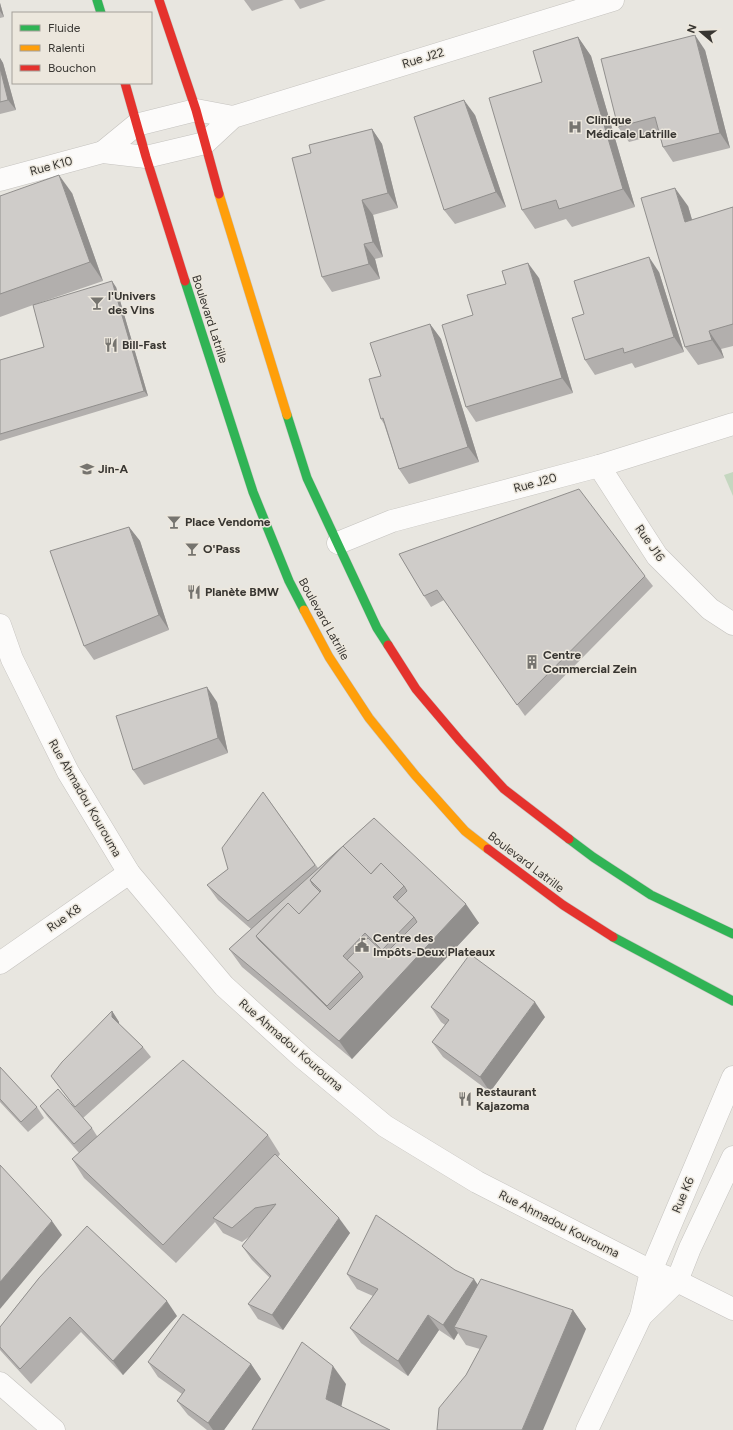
<svg xmlns="http://www.w3.org/2000/svg" width="733" height="1430" font-family="Figtree,sans-serif">
	<style>
		.green { fill: #c5d7c0 }
		.lines { fill: none; stroke-linecap: round; stroke-linejoin: round }
		.street-casing { stroke: #c5c3bf; stroke-width: 23 }
		.fast-casing { stroke: #c5c3bf; stroke-width: 10 }
		.slow-casing { stroke: #c5c3bf; stroke-width: 10 }
		.jam-casing { stroke: #c5c3bf; stroke-width: 10 }
		.street { stroke: #fcfbfa; stroke-width: 22 }
		.fast { stroke: #30b455; stroke-width: 9 }
		.slow { stroke: #ff9f0a; stroke-width: 9 }
		.jam { stroke: #e5322d; stroke-width: 9 }
		.wall { fill: #b2afad }
		.shaded-wall { fill: #918f8d }
		.building { fill: #cfccc9; stroke: #918f8d; fill-rule: evenodd }
		.labels { text-anchor: middle; dominant-baseline: central; stroke-width: 3; stroke-linejoin: round; paint-order: stroke }
		.street-label { font-size: 12px; fill: #383632; stroke: #ece7dd }
		.poi-label { font-size: 12px; font-weight: bold; fill: #383632; stroke: #ece7dd; text-anchor: start }
	</style>
	<rect width="100%" height="100%" fill="#e8e6e0"/>
	<polygon class="green" points="733,472 733,496 724,475"/>
	<g class="lines">
		<defs>
			<g id="street">
				<polyline points="103,152 136,125 196,110 233,117"/>
				<polyline points="0,180 103,152 146,157 205,143 233,117 613,0"/>
				<polyline points="599,466 657,556 710,609 733,624"/>
				<polyline points="338,543 392,521 599,466 733,424"/>
				<polyline points="0,625 12,659 68,772 129,873 224,986 303,1058 385,1126 477,1182 651,1271 677,1281 733,1309"/>
				<polyline points="0,963 129,873"/>
				<polyline points="641,1316 677,1281 690,1248 733,1157"/>
				<polyline points="0,1383 54,1430"/>
				<polyline points="587,1430 641,1316 651,1271 733,1077"/>
			</g>
			<g id="fast">
				<polyline points="97,0 101,13"/>
				<polyline points="185,281 253,492 289,581 304,610"/>
				<polyline points="287,415 307,478 377,628 388,645"/>
				<polyline points="569,839 593,857 651,895 733,934"/>
				<polyline points="613,937 733,1001"/>
			</g>
			<g id="slow">
				<polyline points="219,194 287,415"/>
				<polyline points="304,610 329,657 369,718 415,775 465,831 488,849"/>
			</g>
			<g id="jam">
				<polyline points="159,0 196,110 219,194"/>
				<polyline points="125,83 146,157 185,281"/>
				<polyline points="388,645 416,689 460,741 504,789 569,839"/>
				<polyline points="488,849 563,905 613,937"/>
			</g>
		</defs>
		<use href="#street" class="street-casing"/>
		<use href="#fast" class="fast-casing"/>
		<use href="#slow" class="slow-casing"/>
		<use href="#jam" class="jam-casing"/>
		<use href="#street" class="street"/>
		<use href="#fast" class="fast"/>
		<use href="#slow" class="slow"/>
		<use href="#jam" class="jam"/>
	</g>
	<g class="wall">
		<polygon points="244,0 284,0 252,11"/>
		<polygon points="294,0 326,0 300,9"/>
		<polygon points="0,3 4,17 0,18"/>
		<polygon points="578,37 591,56 635,207 572,227 566,219 535,229 522,210 542,82"/>
		<polygon points="705,50 730,148 673,162 663,147 659,134 629,142 618,127"/>
		<polygon points="0,58 3,63 16,110 0,114"/>
		<polygon points="475,115 506,207 455,224 444,210"/>
		<polygon points="372,129 382,144 398,208 373,215 383,257 375,259 380,279 332,292 322,277 311,153"/>
		<polygon points="72,193 103,281 33,305 116,287 148,396 0,441 0,360 44,347 33,305 0,317 0,196"/>
		<polygon points="688,206 692,220 733,207 733,346 721,349 724,358 698,365 685,347"/>
		<polygon points="659,272 684,352 635,368 632,363 595,375 585,360 584,314"/>
		<polygon points="539,278 573,393 476,422 466,407 473,315 506,284"/>
		<polygon points="430,324 441,339 479,462 409,484 399,469 384,424 381,419 381,376"/>
		<polygon points="129,527 140,541 169,630 94,660 84,646"/>
		<polygon points="399,554 645,576 653,586 525,716 444,600 431,607 424,596"/>
		<polygon points="217,702 228,753 144,785 133,770"/>
		<polygon points="263,792 318,868 374,818 479,923 352,1059 242,967 229,949 251,929 218,900 207,885 228,869"/>
		<polygon points="431,1007 545,1017 490,1092 443,1057 432,1042 445,1025 441,1022"/>
		<polygon points="112,1011 119,1022 119,1024 143,1047 151,1057 83,1118 51,1076"/>
		<polygon points="0,1067 37,1107 44,1118 28,1132 0,1102"/>
		<polygon points="40,1106 92,1128 97,1136 268,1135 280,1154 278,1157 350,1233 283,1330 258,1319 248,1304 270,1278 252,1260 242,1246 250,1236 242,1242 223,1233 215,1222 176,1263 84,1178 72,1159 79,1153 47,1116"/>
		<polygon points="455,1270 478,1285 573,1310 586,1329 466,1375 480,1349 466,1345 458,1333 454,1340 439,1330 408,1376 361,1343 350,1328 373,1296 357,1289 347,1274"/>
		<polygon points="39,1278 177,1316 123,1375 81,1332 31,1384 0,1350 0,1327"/>
		<polygon points="148,1362 251,1364 261,1379 224,1430 207,1430 188,1415 177,1401 182,1394 158,1377"/>
	</g>
	<g class="shaded-wall">
		<polygon points="0,3 4,17 0,11"/>
		<polygon points="695,35 705,50 730,148 720,133"/>
		<polygon points="578,37 591,56 635,207 623,189"/>
		<polygon points="0,58 3,63 16,110 8,100 0,68"/>
		<polygon points="464,100 475,115 506,207 496,192"/>
		<polygon points="372,129 382,144 398,208 388,193"/>
		<polygon points="59,175 72,193 103,281 90,262"/>
		<polygon points="675,188 688,206 698,240 685,222"/>
		<polygon points="362,200 373,215 383,257 373,242"/>
		<polygon points="364,244 375,259 380,279 369,264"/>
		<polygon points="649,257 659,272 684,352 674,337"/>
		<polygon points="528,263 539,278 573,393 562,378"/>
		<polygon points="112,281 116,287 148,396 144,391"/>
		<polygon points="430,324 441,339 479,462 468,447"/>
		<polygon points="709,331 721,349 724,358 712,340"/>
		<polygon points="129,527 140,541 169,630 159,615"/>
		<polygon points="207,687 217,702 228,753 218,738"/>
		<polygon points="466,904 479,923 352,1059 339,1041"/>
		<polygon points="535,1002 545,1017 490,1092 480,1077"/>
		<polygon points="112,1011 119,1022 119,1027 112,1017"/>
		<polygon points="339,1218 350,1233 283,1330 272,1315"/>
		<polygon points="52,1221 62,1235 0,1309 0,1282"/>
		<polygon points="474,1279 484,1294 454,1327 458,1333 454,1340 443,1325"/>
		<polygon points="167,1301 177,1316 123,1375 113,1361"/>
		<polygon points="573,1310 586,1329 543,1430 522,1430"/>
		<polygon points="428,1315 439,1330 408,1376 398,1361"/>
		<polygon points="251,1364 261,1379 224,1430 213,1430 208,1423"/>
		<polygon points="333,1366 346,1384 339,1418 326,1399"/>
	</g>
	<g class="building">
		<polygon points="695,35 720,133 663,147 655,117 618,127 601,59"/>
		<polygon points="578,37 623,189 559,209 556,200 522,210 489,98 542,82 533,51"/>
		<polygon points="0,68 8,100 0,102"/>
		<polygon points="464,100 496,192 444,210 414,117"/>
		<polygon points="372,129 388,193 362,200 373,242 364,244 369,264 322,277 292,158 311,153 309,145"/>
		<polygon points="59,175 90,262 0,294 0,196"/>
		<polygon points="675,188 685,222 733,207 733,324 709,331 712,340 685,347 641,198"/>
		<polygon points="649,257 674,337 624,353 623,348 585,360 572,318 584,314 574,281"/>
		<polygon points="528,263 562,378 466,407 442,325 473,315 467,295 506,284 502,271"/>
		<polygon points="112,281 144,391 0,434 0,360 44,347 33,305"/>
		<polygon points="430,324 468,447 399,469 383,418 381,419 369,379 381,376 370,343"/>
		<polygon points="579,489 645,576 517,705 437,590 424,596 399,554"/>
		<polygon points="129,527 159,615 84,646 50,551"/>
		<polygon points="207,687 218,738 133,770 116,716"/>
		<polygon points="263,792 315,865 248,921 207,885 228,869 222,848"/>
		<path d="M374,818l92,86 -127,137 -110,-92zM343,846l28,28 10,-11 23,23 3,5 -10,10 17,16 3,5 -32,32 -17,-16 -21,22 13,12 3,5 -33,33 -71,-70 -3,-4 32,-33 11,11 21,-22 -7,-7 -3,-5z"/>
		<polygon points="343,846 371,874 381,863 404,886 393,897 414,917 382,950 365,933 343,956 360,972 327,1006 256,936 288,903 299,914 321,891 310,880"/>
		<polygon points="470,954 535,1002 480,1077 432,1042 449,1020 431,1007"/>
		<polygon points="112,1011 112,1017 143,1047 75,1107 51,1076 62,1062"/>
		<polygon points="183,1060 268,1135 163,1245 72,1159"/>
		<polygon points="0,1067 37,1107 21,1122 0,1099"/>
		<polygon points="58,1089 92,1128 74,1144 40,1106"/>
		<polygon points="275,1154 339,1218 272,1315 248,1304 271,1276 242,1246 276,1204 255,1208 232,1228 213,1218"/>
		<polygon points="0,1165 52,1221 0,1282"/>
		<polygon points="376,1215 455,1270 474,1279 443,1325 428,1315 398,1361 350,1328 378,1289 347,1274"/>
		<polygon points="87,1226 167,1301 113,1361 70,1317 20,1369 0,1347 0,1327 39,1278"/>
		<polygon points="481,1279 573,1310 522,1430 437,1430 439,1408 466,1375 487,1336 454,1327"/>
		<polygon points="183,1314 251,1364 208,1423 177,1401 185,1390 148,1362"/>
		<polygon points="302,1342 333,1366 326,1399 390,1430 252,1430"/>
	</g>
	<defs>
		<symbol id="hospital-bare" viewBox="-9 -9 18 18"><path d="M-5-5h3v3.5h4V-5h3V5h-3V1.5h-4V5h-3Z" fill="#76746f" stroke="#ece7dd" stroke-width="2.5" paint-order="stroke"/></symbol>
		<symbol id="bar-bare" viewBox="-9 -9 18 18"><path d="M-6-5H6L.8 .8V4.5H3.5V6h-7V4.5H-.8V.8Z" fill="#76746f" stroke="#ece7dd" stroke-width="2.5" paint-order="stroke"/></symbol>
		<symbol id="restaurant-bare" viewBox="-9 -9 18 18"><path d="M-5-6h1v4h1v-4h1v4h1v-4h1v5L-1.5 .5V6h-2V.5L-5-1ZM5-6V6H3V1.5H1.5Q1.5-4 5-6Z" fill="#76746f" stroke="#ece7dd" stroke-width="2.5" paint-order="stroke"/></symbol>
		<symbol id="school-bare" viewBox="-9 -9 18 18"><path d="M0-5L7-2L0 1L-7-2ZM-4 1L0 2.5L4 1V4Q0 6-4 4Z" fill="#76746f" stroke="#ece7dd" stroke-width="2.5" paint-order="stroke"/></symbol>
		<symbol id="building-bare" viewBox="-9 -9 18 18"><path d="M-4-6H4V6H1V3H-1V6H-4ZM-2.5-4.3h1.7v1.8h-1.7ZM.8-4.3h1.7v1.8H.8ZM-2.5-1h1.7V.8h-1.7ZM.8-1h1.7V.8H.8Z" fill="#76746f" stroke="#ece7dd" stroke-width="2.5" paint-order="stroke"/></symbol>
		<symbol id="civic-bare" viewBox="-9 -9 18 18"><path d="M-.6-6.5H3V-4.5H.6V-3L4-1V1h2V6H-6V1h2V-1L-.6-3ZM-1.2 2.5V6h2.4V2.5Z" fill="#76746f" stroke="#ece7dd" stroke-width="2.5" paint-order="stroke"/></symbol>
	</defs>
	<g fill-rule="evenodd">
		<use href="#hospital-bare" x="565" y="117" width="20" height="20"/>
		<use href="#bar-bare" x="87" y="293" width="20" height="20"/>
		<use href="#restaurant-bare" x="101" y="335" width="20" height="20"/>
		<use href="#school-bare" x="77" y="459" width="20" height="20"/>
		<use href="#bar-bare" x="164" y="512" width="20" height="20"/>
		<use href="#bar-bare" x="182" y="539" width="20" height="20"/>
		<use href="#restaurant-bare" x="184" y="582" width="20" height="20"/>
		<use href="#building-bare" x="522" y="652" width="20" height="20"/>
		<use href="#civic-bare" x="352" y="935" width="20" height="20"/>
		<use href="#restaurant-bare" x="455" y="1089" width="20" height="20"/>
	</g>
	<g class="labels">
		<g class="street-label">
			<text transform="translate(423 58) rotate(-17)">Rue J22</text>
			<text transform="translate(51 166) rotate(-15)">Rue K10</text>
			<text transform="translate(210 319) rotate(72)">Boulevard Latrille</text>
			<text transform="translate(535 483) rotate(-15)">Rue J20</text>
			<text transform="translate(650 543) rotate(55)">Rue J16</text>
			<text transform="translate(324 619) rotate(61)">Boulevard Latrille</text>
			<text transform="translate(85 798) rotate(60)">Rue Ahmadou Kourouma</text>
			<text transform="translate(526 862) rotate(37)">Boulevard Latrille</text>
			<text transform="translate(64 918) rotate(-35)">Rue K8</text>
			<text transform="translate(291 1045) rotate(41)">Rue Ahmadou Kourouma</text>
			<text transform="translate(683 1195) rotate(-67)">Rue K6</text>
			<text transform="translate(559 1224) rotate(27)">Rue Ahmadou Kourouma</text>
		</g>
		<g class="poi-label">
			<text x="586" y="120">Clinique<tspan x="586" dy="14">Médicale Latrille</tspan></text>
			<text x="108" y="296">l'Univers<tspan x="108" dy="14">des Vins</tspan></text>
			<text x="122" y="345">Bill-Fast</text>
			<text x="98" y="469">Jin-A</text>
			<text x="185" y="522">Place Vendome</text>
			<text x="203" y="549">O'Pass</text>
			<text x="205" y="592">Planète BMW</text>
			<text x="543" y="655">Centre<tspan x="543" dy="14">Commercial Zein</tspan></text>
			<text x="373" y="938">Centre des<tspan x="373" dy="14">Impôts-Deux Plateaux</tspan></text>
			<text x="476" y="1092">Restaurant<tspan x="476" dy="14">Kajazoma</tspan></text>
		</g>
	</g>
	<rect x="12" y="12" width="140" height="72" fill="#ece7dd" stroke="#a4a099"/>
	<rect x="20" y="25" width="20" height="6" fill="#30b455" stroke="#a4a099"/>
	<text x="48" y="32" font-size="12" fill="#383632">Fluide</text>
	<rect x="20" y="45" width="20" height="6" fill="#ff9f0a" stroke="#a4a099"/>
	<text x="48" y="52" font-size="12" fill="#383632">Ralenti</text>
	<rect x="20" y="65" width="20" height="6" fill="#e5322d" stroke="#a4a099"/>
	<text x="48" y="72" font-size="12" fill="#383632">Bouchon</text>
	<g transform="translate(701 32) rotate(289)" stroke="#ece7dd" stroke-width="3" paint-order="stroke">
	<path d="M0-3L7 15L0 10L-7 15Z" fill="#383632"/>
	<text y="-6" font-size="11" font-weight="bold" text-anchor="middle" fill="#383632">N</text>
	</g>
</svg>
